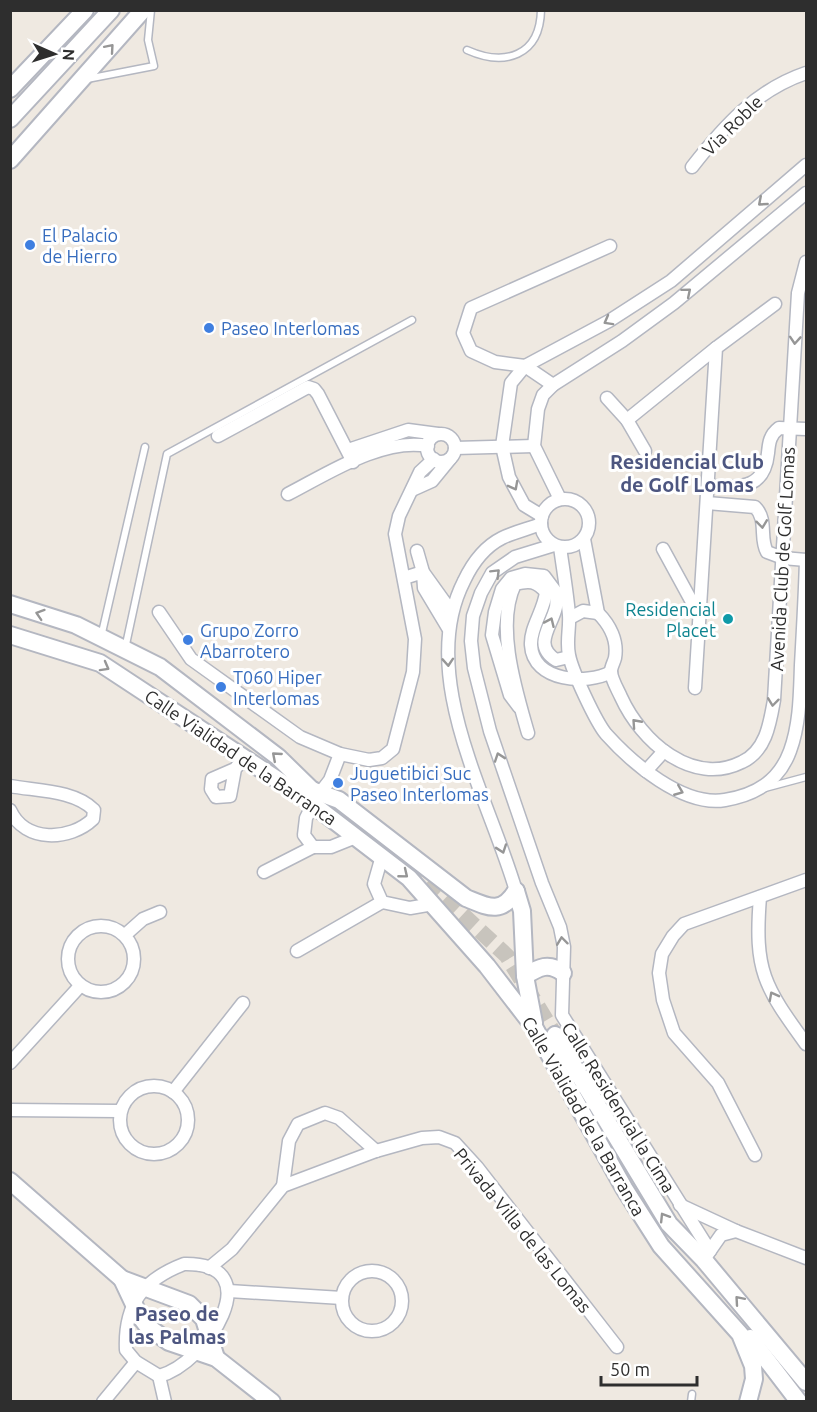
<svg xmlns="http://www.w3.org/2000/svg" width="817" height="1412" font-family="Ubuntu,sans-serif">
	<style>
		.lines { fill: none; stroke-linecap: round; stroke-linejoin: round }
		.secondary-tunnel { stroke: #c8c4bd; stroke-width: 16; stroke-dasharray: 16 8; stroke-linecap: butt }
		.lane-casing { stroke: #b4b7c1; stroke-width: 9 }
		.street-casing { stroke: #b4b7c1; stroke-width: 15 }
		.secondary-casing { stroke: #b4b7c1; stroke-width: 20 }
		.lane { stroke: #fff; stroke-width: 6 }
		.street { stroke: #fff; stroke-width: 12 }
		.secondary { stroke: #fff; stroke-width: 16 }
		.oneway { stroke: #969696 }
		.shop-dot { fill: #3f7fe0; stroke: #fff; stroke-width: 2 }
		.culture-dot { fill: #0f9aa8; stroke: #fff; stroke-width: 2 }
		.labels { text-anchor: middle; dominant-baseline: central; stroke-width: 6; stroke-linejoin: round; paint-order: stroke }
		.street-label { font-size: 18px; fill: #2e2e2e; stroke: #fff }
		.shop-label { font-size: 18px; fill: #366cbe; stroke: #fff; text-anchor: start }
		.culture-label { font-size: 18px; fill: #0d838f; stroke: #fff; text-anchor: end }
		.neighbourhood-label { font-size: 20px; font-weight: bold; fill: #4d5680; stroke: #fff }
	</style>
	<rect width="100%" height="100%" fill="#efe9e1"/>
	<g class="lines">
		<polyline class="secondary-tunnel" points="352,823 405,861 507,956 555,1035"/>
		<defs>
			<g id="lane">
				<path d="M467,50c38,17 73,6 74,-40"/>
				<polyline points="87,79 154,66 148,40 151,10"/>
				<polyline points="101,637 145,447"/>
				<polyline points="125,649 167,454 412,320"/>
				<polyline points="765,788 806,777"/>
				<polyline points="691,1402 692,1394"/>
			</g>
			<g id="street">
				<path d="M692,167c32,-41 64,-77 114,-94"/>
				<polyline points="553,385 525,366 495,362 471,351 463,333 471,308 610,246"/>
				<polyline points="607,398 627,420 645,451"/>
				<polyline points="627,420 716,348"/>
				<circle cx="441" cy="448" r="14"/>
				<polyline points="218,436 308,387 314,389 318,394 353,462"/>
				<polyline points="455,448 534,446"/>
				<polyline points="348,450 408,430 438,434"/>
				<path d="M708,486c31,1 56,5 60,-33 1,-11 2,-18 11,-25l27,1"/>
				<polyline points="412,490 432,481 450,459"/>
				<path d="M288,494c39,-20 95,-57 140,-48"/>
				<circle cx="565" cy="523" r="24"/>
				<polyline points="560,499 534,446 538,409 543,395 553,385 622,341 674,303 806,193"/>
				<path d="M707,503l48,4c13,13 4,31 12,45l16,6 23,2"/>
				<polyline points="542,516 524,505 509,477 502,446 511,383 525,366 609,321 671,281 806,165"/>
				<path d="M584,539l14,74c12,12 20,28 17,45 -1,4 -4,9 -4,13 0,8 7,19 10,26 20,44 71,90 121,65 24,-11 28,-39 32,-62l24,-407 8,-31"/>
				<polyline points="554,545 515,557 492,573 481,593 473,616 471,641 474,668 490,731 542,883 560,927 564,947 562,1015 710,1251"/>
				<path d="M560,547c3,22 7,45 9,68 1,14 -3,26 0,40 3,16 27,67 37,79 26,29 77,73 119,66 31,-5 54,-19 65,-49 10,-27 10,-58 11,-86 2,-35 4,-70 5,-105"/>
				<polyline points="663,549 699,615"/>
				<polyline points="417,551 423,572 451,611"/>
				<polyline points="404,578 423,572 424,588 448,628"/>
				<polyline points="159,612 191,659 300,737 340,754 369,760 382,758 393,749 413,672 415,639 395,534 399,516 420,472 434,459"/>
				<polyline points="570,618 583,611 598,613"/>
				<polyline points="695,688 716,348 775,304"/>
				<path d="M519,707l-9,-12 -18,-60 3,-23 7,-23 9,-11 14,-4 19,2 12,16c0,5 1,10 0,15 -4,19 -24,38 0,53l13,-3"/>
				<path d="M528,733c-12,-42 -33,-108 -13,-149 15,-4 21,-3 31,8 -2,19 -16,35 -15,53 2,37 56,40 80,27"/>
				<polyline points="235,769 230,796 216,797 211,789 212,779 235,769 245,757"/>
				<polyline points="646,771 664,751"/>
				<path d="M10,786c27,5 64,4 84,24l-1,9c-23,22 -68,24 -83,-9"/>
				<polyline points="320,793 330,780 340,754"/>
				<polyline points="313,804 306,818 304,835 313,847 331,847 356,837"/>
				<polyline points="382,856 374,884 382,902 410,908 433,904"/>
				<polyline points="264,872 313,847"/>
				<path d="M516,891c-27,-93 -100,-216 -52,-310 8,-17 20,-34 38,-43 12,-6 26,-9 39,-14"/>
				<path d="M760,897c-6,74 4,89 46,147"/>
				<circle cx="101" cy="959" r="33"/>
				<polyline points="125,935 143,919 160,912"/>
				<polyline points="297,951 382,902"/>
				<polyline points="10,1063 80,986"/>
				<circle cx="154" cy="1120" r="34"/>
				<polyline points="173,1092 243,1003"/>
				<polyline points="10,1110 119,1111"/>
				<polyline points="755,1155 718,1083 674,1033 663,1000 659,973 662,954 673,936 684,924 806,880"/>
				<polyline points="283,1186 289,1141 298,1124 325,1113 339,1118 376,1151"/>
				<polyline points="680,1205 736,1231 806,1258"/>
				<polyline points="707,1255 721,1235 736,1231"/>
				<path d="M184,1264c88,-2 23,100 -25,112l-23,-14 -10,-12c-2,-45 16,-70 58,-86z"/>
				<polyline points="209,1268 232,1249 283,1186 376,1151 422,1138 439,1137 455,1143 477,1167 617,1347"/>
				<circle cx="372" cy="1301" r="30"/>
				<polyline points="229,1291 342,1298"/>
				<polyline points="159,1376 165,1402"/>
				<polyline points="103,1402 136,1362"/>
			</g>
			<g id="secondary">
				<polyline points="10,89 85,10"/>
				<polyline points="10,119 111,10"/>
				<polyline points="10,160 143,10"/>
				<polyline points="10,604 76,625 160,667 278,757 318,796"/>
				<polyline points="10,635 100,663 302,796 409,878 487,966 534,1027 624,1188 661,1246 740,1334 753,1366 754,1379 748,1402"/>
				<path d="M309,789l30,11 127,98c22,9 35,17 50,-7"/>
				<polyline points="516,891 522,911 525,976 534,1023"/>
				<path d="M525,976c14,-9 24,-14 38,-3"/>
				<polyline points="555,1035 669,1224 704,1260 806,1382"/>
				<polyline points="10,1181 122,1279 189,1304 204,1319 216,1358"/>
				<polyline points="122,1279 139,1315 148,1327 169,1342 216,1358 272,1402"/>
				<polyline points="750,1338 799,1402"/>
			</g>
		</defs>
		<use href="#lane" class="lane-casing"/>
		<use href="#street" class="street-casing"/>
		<use href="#secondary" class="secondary-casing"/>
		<use href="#lane" class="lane"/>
		<use href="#street" class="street"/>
		<use href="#secondary" class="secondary"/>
	</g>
	<defs><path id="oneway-chevron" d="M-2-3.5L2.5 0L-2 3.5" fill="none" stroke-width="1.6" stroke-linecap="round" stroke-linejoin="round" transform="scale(1.5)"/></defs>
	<g class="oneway">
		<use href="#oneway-chevron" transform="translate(110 48) rotate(-49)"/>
		<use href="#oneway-chevron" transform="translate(762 202) rotate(139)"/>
		<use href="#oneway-chevron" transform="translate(687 292) rotate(-40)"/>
		<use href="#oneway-chevron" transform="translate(608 321) rotate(151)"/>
		<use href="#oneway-chevron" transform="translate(795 340) rotate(94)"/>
		<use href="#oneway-chevron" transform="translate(514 486) rotate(62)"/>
		<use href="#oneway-chevron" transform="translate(762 524) rotate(83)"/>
		<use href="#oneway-chevron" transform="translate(496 573) rotate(-45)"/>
		<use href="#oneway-chevron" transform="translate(40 614) rotate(-162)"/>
		<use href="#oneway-chevron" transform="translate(550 622) rotate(-66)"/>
		<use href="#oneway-chevron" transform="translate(448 662) rotate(86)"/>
		<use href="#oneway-chevron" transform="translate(105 667) rotate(29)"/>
		<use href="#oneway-chevron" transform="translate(773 702) rotate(97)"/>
		<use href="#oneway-chevron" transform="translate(636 723) rotate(-132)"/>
		<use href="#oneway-chevron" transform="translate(276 756) rotate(-139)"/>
		<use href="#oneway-chevron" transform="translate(499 757) rotate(-109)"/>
		<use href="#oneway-chevron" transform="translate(679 791) rotate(22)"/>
		<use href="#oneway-chevron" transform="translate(502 849) rotate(71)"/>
		<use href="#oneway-chevron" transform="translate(404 874) rotate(39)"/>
		<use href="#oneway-chevron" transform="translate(562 941) rotate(-97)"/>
		<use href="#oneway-chevron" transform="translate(773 996) rotate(-118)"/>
		<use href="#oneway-chevron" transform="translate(664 1217) rotate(-122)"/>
		<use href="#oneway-chevron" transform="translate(739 1300) rotate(-131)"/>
	</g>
	<g class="shop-dot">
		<circle cx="30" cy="245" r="6"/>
		<circle cx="209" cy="328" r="6"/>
		<circle cx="188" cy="640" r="6"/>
		<circle cx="221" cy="687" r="6"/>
		<circle cx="338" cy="783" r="6"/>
	</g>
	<circle class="culture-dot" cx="728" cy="619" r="6"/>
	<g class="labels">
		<g class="street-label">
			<text transform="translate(732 125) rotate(-45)">Via Roble</text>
			<text transform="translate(782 559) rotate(-87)">Avenida Club de Golf Lomas</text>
			<text transform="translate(241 757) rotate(34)">Calle Vialidad de la Barranca</text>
			<text transform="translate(619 1107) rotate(58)">Calle Residencial la Cima</text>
			<text transform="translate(584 1116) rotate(60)">Calle Vialidad de la Barranca</text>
			<text transform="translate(523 1230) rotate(51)">Privada Villa de las Lomas</text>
		</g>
		<g class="shop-label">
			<text x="42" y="235">El Palacio<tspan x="42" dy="21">de Hierro</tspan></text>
			<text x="221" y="328">Paseo Interlomas</text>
			<text x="200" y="630">Grupo Zorro<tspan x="200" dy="21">Abarrotero</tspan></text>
			<text x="233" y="677">T060 Hiper<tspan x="233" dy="21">Interlomas</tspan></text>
			<text x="350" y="773">Juguetibici Suc<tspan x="350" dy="21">Paseo Interlomas</tspan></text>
		</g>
		<g class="culture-label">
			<text x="716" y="609">Residencial<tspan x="716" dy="21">Placet</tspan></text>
		</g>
		<g class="neighbourhood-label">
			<text x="687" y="461">Residencial Club<tspan x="687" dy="23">de Golf Lomas</tspan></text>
			<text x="177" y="1313">Paseo de<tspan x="177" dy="23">las Palmas</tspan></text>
		</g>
	</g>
	<rect width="817" height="1412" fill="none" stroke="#2e2e2e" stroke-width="24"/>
	<g transform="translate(54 54) rotate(93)" stroke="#ffffff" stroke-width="4.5" paint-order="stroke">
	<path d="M0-4.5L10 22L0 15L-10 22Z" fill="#2e2e2e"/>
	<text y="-9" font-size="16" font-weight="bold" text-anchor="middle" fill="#2e2e2e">N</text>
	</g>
	<path d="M601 1376v9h96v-9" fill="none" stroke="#2e2e2e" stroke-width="3"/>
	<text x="610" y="1376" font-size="18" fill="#2e2e2e" stroke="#ffffff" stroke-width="4.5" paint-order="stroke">50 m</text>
</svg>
